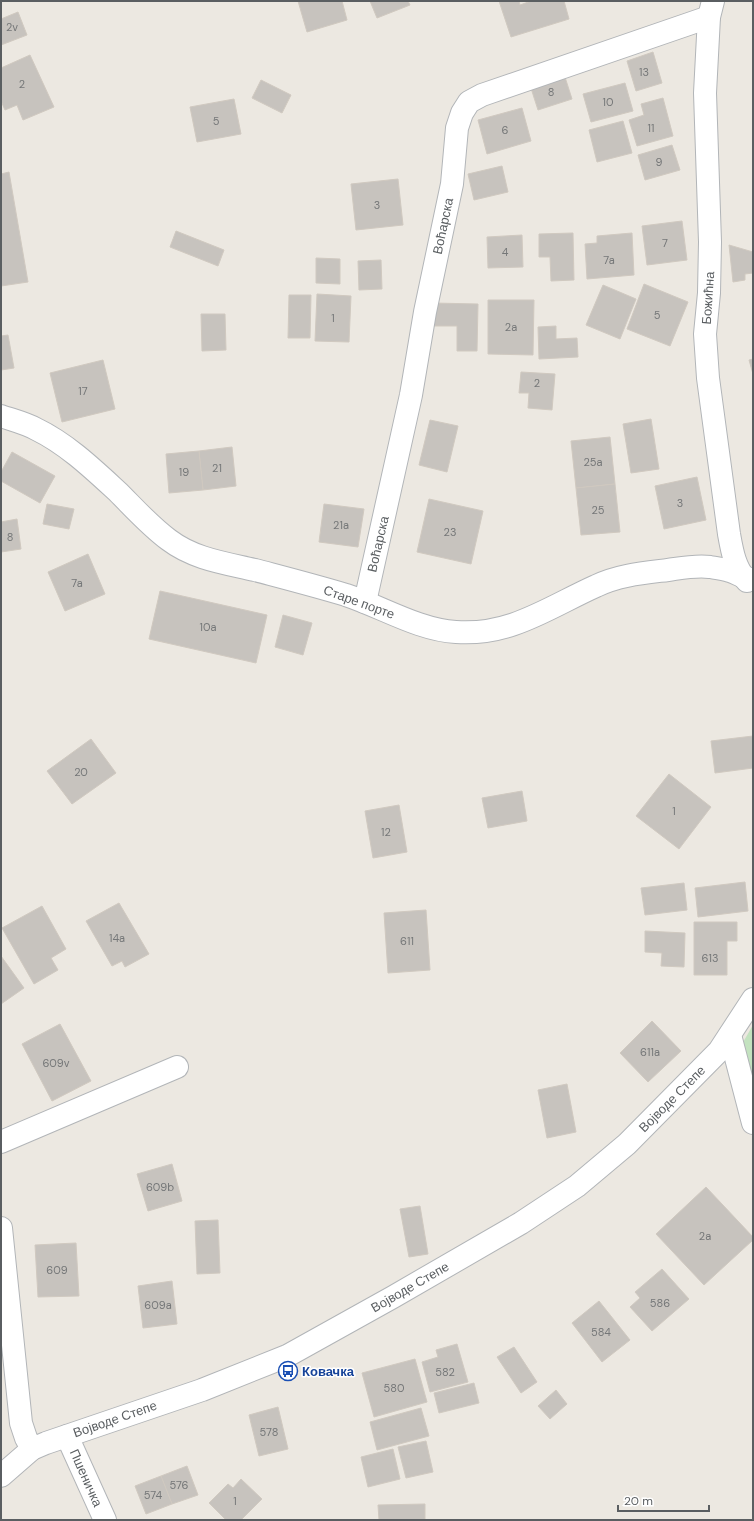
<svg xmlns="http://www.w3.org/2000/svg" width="754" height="1521" font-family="'DM Sans',sans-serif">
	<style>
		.green { fill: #c3e2bf }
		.building { fill: #c7c3be; stroke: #d0c9c0 }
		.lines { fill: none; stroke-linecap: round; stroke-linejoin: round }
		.minor-casing { stroke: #b2b5b8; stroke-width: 24 }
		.minor { stroke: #fff; stroke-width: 22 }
		.labels { text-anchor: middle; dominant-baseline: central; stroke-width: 3; stroke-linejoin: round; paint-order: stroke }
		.number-label { font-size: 11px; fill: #757778 }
		.street-label { font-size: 13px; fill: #5a5e61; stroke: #fff }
		.transit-label { font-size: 13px; font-weight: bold; fill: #164399; stroke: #fff; text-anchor: start }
	</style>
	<rect width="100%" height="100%" fill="#ece8e1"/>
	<polygon class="green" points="753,1025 753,1118 742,1044"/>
	<g class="building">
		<polygon points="298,1 342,1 347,20 307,32"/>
		<polygon points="370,1 408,1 410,5 377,18"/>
		<polygon points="499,1 519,1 520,5 531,1 564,1 569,19 511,37"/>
		<polygon points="18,12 27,35 1,45 1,19"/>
		<polygon points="653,52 662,83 636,91 627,61"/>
		<polygon points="30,55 54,107 23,120 17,105 5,110 1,101 1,68"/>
		<polygon points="564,74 572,99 538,110 530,85"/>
		<polygon points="261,80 291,95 282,113 252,98"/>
		<polygon points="625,83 633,111 591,122 583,94"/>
		<polygon points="663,98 673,136 637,146 629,120 644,115 641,104"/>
		<polygon points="234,99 241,134 197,142 190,107"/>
		<polygon points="522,108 531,141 487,154 478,120"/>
		<polygon points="623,121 632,153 597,162 589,130"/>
		<polygon points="672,145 680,170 645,180 638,155"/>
		<polygon points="502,166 508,192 474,200 468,174"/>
		<polygon points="9,172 28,282 1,286 1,174"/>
		<polygon points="398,179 403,225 356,230 351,184"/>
		<polygon points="682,221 687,260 647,265 642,226"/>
		<polygon points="176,231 224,250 218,266 170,247"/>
		<polygon points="573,233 574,280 551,281 550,257 539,257 539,234"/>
		<polygon points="632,233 634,275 587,279 585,244 597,243 597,236"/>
		<polygon points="522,235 523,267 488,268 487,237"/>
		<polygon points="729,245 753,252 753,273 745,274 745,280 733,282"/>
		<polygon points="316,258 340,259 340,284 316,283"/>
		<polygon points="381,260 382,289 359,290 358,261"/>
		<polygon points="644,284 688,302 670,346 627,329"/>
		<polygon points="603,285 636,299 620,339 586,325"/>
		<polygon points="317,294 351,296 349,342 315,341"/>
		<polygon points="289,295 311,295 310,338 288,338"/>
		<polygon points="488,300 534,300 533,355 488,354"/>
		<polygon points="433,303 478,304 477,351 457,351 457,326 433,326"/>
		<polygon points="201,314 225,314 226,350 202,351"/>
		<polygon points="556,326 556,339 577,338 578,357 539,359 538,327"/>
		<polygon points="8,335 14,368 1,370 1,336"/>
		<polygon points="753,359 753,374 749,360"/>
		<polygon points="103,360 115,409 62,422 50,373"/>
		<polygon points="521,372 555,374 552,410 528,408 529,393 519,393"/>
		<polygon points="651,419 659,469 631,473 623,424"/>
		<polygon points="430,420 458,426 447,472 419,465"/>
		<polygon points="610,437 615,484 576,488 571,441"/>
		<polygon points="232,447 236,486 203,490 199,451"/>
		<polygon points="199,451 203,490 169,493 166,454"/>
		<polygon points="12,452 55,476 40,503 1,481 1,472"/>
		<polygon points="697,477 706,520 664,529 655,486"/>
		<polygon points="615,484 620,532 581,535 576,488"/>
		<polygon points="429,499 483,511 471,564 417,552"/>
		<polygon points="47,504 74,509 69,529 43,524"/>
		<polygon points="324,504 364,509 358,547 319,542"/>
		<polygon points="17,519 21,549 1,552 1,522"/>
		<polygon points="88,554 105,594 65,611 48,572"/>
		<polygon points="160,591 267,615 256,663 149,639"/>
		<polygon points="283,615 312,623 303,655 275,647"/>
		<polygon points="753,736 753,768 715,773 711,741"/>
		<polygon points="91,739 116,773 72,804 47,771"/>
		<polygon points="669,774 711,807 679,849 636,816"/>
		<polygon points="522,791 527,821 488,828 482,798"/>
		<polygon points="399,805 407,852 373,858 365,811"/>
		<polygon points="745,882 748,911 698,917 695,888"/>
		<polygon points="684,883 687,910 645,915 641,888"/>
		<polygon points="119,903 149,954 125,967 122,961 112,966 86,921"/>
		<polygon points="42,906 66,949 51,958 58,970 34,984 2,928"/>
		<polygon points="426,910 430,970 388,973 384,913"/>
		<polygon points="694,922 737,922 737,941 727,941 727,975 694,975"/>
		<polygon points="645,931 685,933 684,967 661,966 662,953 645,952"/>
		<polygon points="1,956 24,988 1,1004"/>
		<polygon points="652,1021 681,1051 648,1082 620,1053"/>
		<polygon points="60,1024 91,1081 52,1101 22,1044"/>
		<polygon points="567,1084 576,1132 547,1138 538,1090"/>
		<polygon points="172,1164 182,1201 148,1211 137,1174"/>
		<polygon points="706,1187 753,1237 753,1240 704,1285 656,1234"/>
		<polygon points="420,1206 428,1254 409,1257 400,1209"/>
		<polygon points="218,1220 220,1273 197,1274 195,1221"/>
		<polygon points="76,1243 79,1296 38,1297 35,1245"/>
		<polygon points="662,1269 689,1299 652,1331 630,1307 640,1298 635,1292"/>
		<polygon points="172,1281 177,1324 143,1328 138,1286"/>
		<polygon points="599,1301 630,1340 602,1362 572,1323"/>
		<polygon points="457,1344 468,1382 430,1392 422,1362 438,1357 436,1350"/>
		<polygon points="514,1347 537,1382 521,1393 497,1357"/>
		<polygon points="415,1359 427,1402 374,1417 362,1373"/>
		<polygon points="474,1383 479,1403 439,1413 434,1393"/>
		<polygon points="556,1390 567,1404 550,1419 538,1406"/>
		<polygon points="278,1407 288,1449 259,1456 249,1415"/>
		<polygon points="421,1408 429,1436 377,1450 370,1422"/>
		<polygon points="426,1441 433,1472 406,1478 398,1447"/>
		<polygon points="393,1449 400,1479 368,1487 361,1457"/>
		<polygon points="187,1466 198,1495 172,1504 161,1476"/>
		<polygon points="161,1476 172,1504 146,1514 135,1486"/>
		<polygon points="241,1479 262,1499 241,1520 226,1520 209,1503 228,1484 233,1488"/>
		<polygon points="425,1504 425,1520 379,1520 378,1505"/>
	</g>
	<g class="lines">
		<defs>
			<g id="minor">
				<path d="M713,1l-4,16 -4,76 5,149 -1,51 -4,41 3,44 21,156c3,17 6,35 18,47"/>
				<path d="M1,416c11,4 24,7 35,13 31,15 57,40 82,63 16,16 32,34 51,48 25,19 56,23 86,30 30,8 61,16 91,25 36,12 73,35 110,37 55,4 93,-25 140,-46 23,-11 48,-13 72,-16 14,-2 28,-5 42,-3 6,1 14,2 20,4 8,3 15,7 23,9"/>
				<polyline points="365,602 411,395 425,312 452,184 457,128 462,113 469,102 482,95 709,17"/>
				<polyline points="730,1035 753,1123"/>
				<polyline points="1,1142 177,1067"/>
				<polyline points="1,1228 21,1423 26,1438 32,1449"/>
				<polyline points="67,1436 105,1520"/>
				<polyline points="1,1476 32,1449 46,1443 202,1390 287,1356 393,1297 521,1223 577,1186 627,1144 719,1051 753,999"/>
			</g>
		</defs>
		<use href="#minor" class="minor-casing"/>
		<use href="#minor" class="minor"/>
	</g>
	<defs>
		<symbol id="bus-ring" viewBox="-11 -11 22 22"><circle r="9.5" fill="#fff" stroke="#1a4fb4" stroke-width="1.5"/><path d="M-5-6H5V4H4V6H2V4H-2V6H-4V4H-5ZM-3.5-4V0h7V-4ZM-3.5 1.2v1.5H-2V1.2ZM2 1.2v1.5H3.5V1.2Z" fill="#1a4fb4"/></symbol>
	</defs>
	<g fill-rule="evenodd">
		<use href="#bus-ring" x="277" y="1360" width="22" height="22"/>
	</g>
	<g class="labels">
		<g class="number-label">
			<text x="12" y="27">2v</text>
			<text x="644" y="72">13</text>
			<text x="22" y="84">2</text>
			<text x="551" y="92">8</text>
			<text x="608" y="102">10</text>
			<text x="216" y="121">5</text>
			<text x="651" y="128">11</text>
			<text x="505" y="130">6</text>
			<text x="659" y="162">9</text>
			<text x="377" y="205">3</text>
			<text x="665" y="243">7</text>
			<text x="505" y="252">4</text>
			<text x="609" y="260">7a</text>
			<text x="657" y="315">5</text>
			<text x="333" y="318">1</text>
			<text x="511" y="327">2a</text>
			<text x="537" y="383">2</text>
			<text x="83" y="391">17</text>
			<text x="593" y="462">25a</text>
			<text x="217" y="468">21</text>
			<text x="184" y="472">19</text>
			<text x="680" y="503">3</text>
			<text x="598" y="510">25</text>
			<text x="341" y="525">21a</text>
			<text x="450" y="532">23</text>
			<text x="10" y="537">8</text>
			<text x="77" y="583">7a</text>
			<text x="208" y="627">10a</text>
			<text x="81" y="772">20</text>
			<text x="674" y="811">1</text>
			<text x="386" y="832">12</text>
			<text x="117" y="938">14a</text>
			<text x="407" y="941">611</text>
			<text x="710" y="958">613</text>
			<text x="650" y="1052">611a</text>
			<text x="56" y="1063">609v</text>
			<text x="160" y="1187">609b</text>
			<text x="705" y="1236">2a</text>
			<text x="57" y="1270">609</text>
			<text x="660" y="1303">586</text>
			<text x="158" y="1305">609a</text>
			<text x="601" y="1332">584</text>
			<text x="445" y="1372">582</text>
			<text x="394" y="1388">580</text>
			<text x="269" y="1432">578</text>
			<text x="179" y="1485">576</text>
			<text x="153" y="1495">574</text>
			<text x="235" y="1501">1</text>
		</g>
		<g class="street-label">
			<text transform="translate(443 226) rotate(-78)">Воћарска</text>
			<text transform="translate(708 298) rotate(-86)">Божићна</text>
			<text transform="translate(378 544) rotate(-77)">Воћарска</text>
			<text transform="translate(359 602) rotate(20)">Старе порте</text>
			<text transform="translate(672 1099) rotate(-45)">Војводе Степе</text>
			<text transform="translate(410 1287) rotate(-30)">Војводе Степе</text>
			<text transform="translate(115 1419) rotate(-19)">Војводе Степе</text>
			<text transform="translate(86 1478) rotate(66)">Пшеничка</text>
		</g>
		<g class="transit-label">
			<text x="302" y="1371">Ковачка</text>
		</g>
	</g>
	<rect width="754" height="1521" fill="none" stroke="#5a5e61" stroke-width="4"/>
	<path d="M618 1505v6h91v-6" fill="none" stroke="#5a5e61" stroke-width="2"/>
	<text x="624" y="1505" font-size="12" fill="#5a5e61" stroke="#ffffff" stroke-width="3" paint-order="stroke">20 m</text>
</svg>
